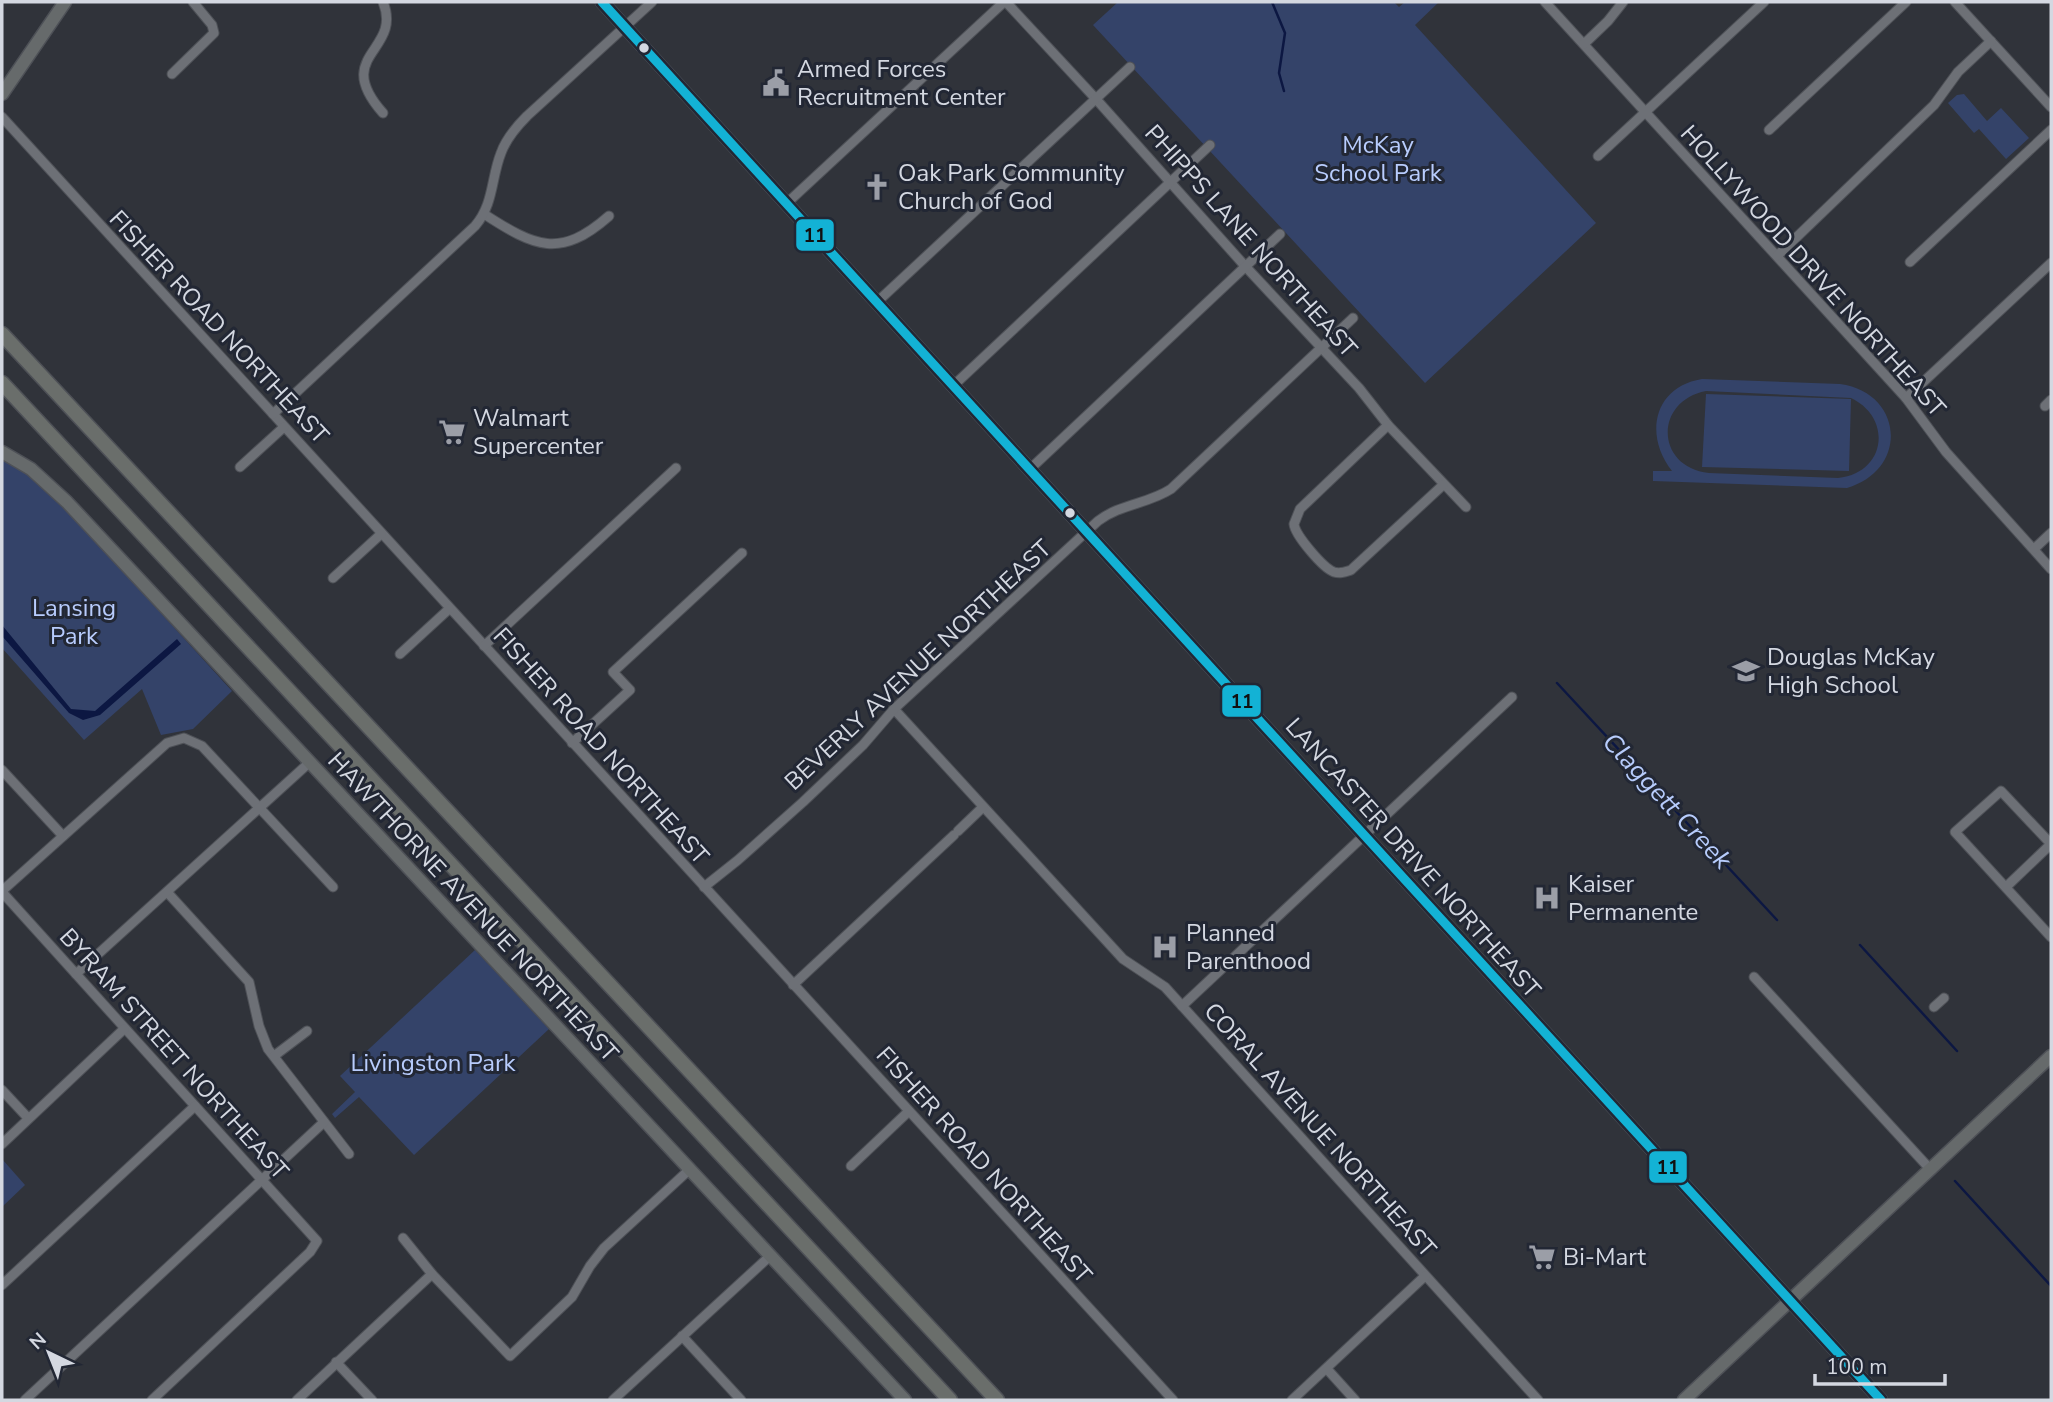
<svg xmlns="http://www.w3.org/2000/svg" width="2053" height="1402" font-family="'Nunito Sans',sans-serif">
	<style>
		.green { fill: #344369; fill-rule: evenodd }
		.water { fill: #0c1742 }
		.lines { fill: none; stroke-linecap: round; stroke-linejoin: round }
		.stream { stroke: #0c1742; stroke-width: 2.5 }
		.minor-casing { stroke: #4e5157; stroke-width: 11 }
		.major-casing { stroke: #4e5157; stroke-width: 15 }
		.highway-casing { stroke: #4e5157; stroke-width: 17 }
		.minor { stroke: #6d7076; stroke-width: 9 }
		.major { stroke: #666a6b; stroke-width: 12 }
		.highway { stroke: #6a6e6b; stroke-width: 14 }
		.bus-1-casing { stroke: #222734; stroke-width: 14 }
		.bus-1 { stroke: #13b2d5; stroke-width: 9 }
		.bus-dot { fill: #d4d8e1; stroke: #222734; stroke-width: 2.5 }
		.labels { text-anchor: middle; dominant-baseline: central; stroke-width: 6; stroke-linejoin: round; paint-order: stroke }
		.poi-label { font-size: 24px; fill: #d4d8e1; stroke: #222734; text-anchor: start }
		.park-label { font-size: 24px; fill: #b8ccfd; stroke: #222734 }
		.street-label { font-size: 24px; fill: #d4d8e1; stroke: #222734 }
		.water-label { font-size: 26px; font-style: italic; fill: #b7ccfc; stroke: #222734 }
		.line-badge { stroke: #222734; stroke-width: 2.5 }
		.pale-badge-label { font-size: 19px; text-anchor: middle; font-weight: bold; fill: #111 }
	</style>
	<rect width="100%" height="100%" fill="#30333a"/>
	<g class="green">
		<polygon points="1118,2 1394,2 1399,7 1405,2 1439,2 1415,25 1596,223 1425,383 1093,25"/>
		<polygon points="1964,94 1987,121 2001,108 2029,138 2006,159 1979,129 1974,133 1948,103 1957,95"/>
		<path d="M1702,379l138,5c64,9 69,86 7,104l-194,-7v-10h19c-28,-35 -19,-84 30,-92zM1706,391l145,7c42,20 35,75 -13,80l-129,-5c-54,-6 -55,-72 -3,-82z"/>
		<polygon points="1706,394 1851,399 1849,471 1702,467"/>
		<polygon points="2,459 17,465 74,518 232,691 193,729 161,735 142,689 84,740 2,648"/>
		<polygon points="475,950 549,1029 414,1155 359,1097 335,1118 332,1114 355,1092 340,1076"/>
		<polygon points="2,1159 25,1185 2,1207"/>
	</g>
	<polygon class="water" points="2,625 71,709 95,711 177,639 181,644 100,715 83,720 69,713 2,636"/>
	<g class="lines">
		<g class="stream">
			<polyline points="1272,2 1285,33 1279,73 1284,91"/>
			<polyline points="1557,683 1777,920"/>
			<polyline points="1860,945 1957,1051"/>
			<polyline points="1955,1181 2051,1286"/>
		</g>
		<defs>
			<g id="minor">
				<path d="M383,2c20,50 -52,52 0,111"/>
				<polyline points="1006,2 1096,99 1245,266 1359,388 1388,425 1466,507"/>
				<polyline points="1545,2 1906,398 1946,452 2051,569"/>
				<polyline points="1955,2 2051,107"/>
				<polyline points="1584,44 1608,21 1623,2"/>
				<polyline points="172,74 214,33 212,25 193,2"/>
				<polyline points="2,117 1173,1400"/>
				<polyline points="1769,130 1906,2"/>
				<polyline points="1598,156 1764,2"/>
				<polyline points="786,204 1004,2"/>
				<path d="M484,214c51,33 76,45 125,2"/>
				<polyline points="1777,256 1934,105 1958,72 1991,41"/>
				<polyline points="1910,262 2051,130"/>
				<polyline points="876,303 1130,67"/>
				<polyline points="953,386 1210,145"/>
				<polyline points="1906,398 2051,263"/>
				<polyline points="2045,406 2051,400"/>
				<path d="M273,414l202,-188c19,-22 16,-48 26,-73 5,-14 15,-26 26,-37l125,-114"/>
				<path d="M1388,425l-88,84 -6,15c1,11 29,44 40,48 6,2 11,0 17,-2l92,-85"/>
				<polyline points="240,467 284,427"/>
				<polyline points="1029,470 1280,234"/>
				<polyline points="2034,549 2051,533"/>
				<polyline points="333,578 381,534"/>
				<polyline points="484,646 676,468"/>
				<polyline points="400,654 449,609"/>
				<polyline points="894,709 1123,959 1165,987 1538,1400"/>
				<polyline points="572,743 630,690 613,672 742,553"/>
				<polyline points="2,770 63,836"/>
				<polyline points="958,831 983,807"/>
				<path d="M704,887l34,-27 65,-58 60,-57 31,-36 204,-188c22,-17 50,-17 73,-32l182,-171"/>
				<polyline points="2006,887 2051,844 2001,791 1955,832 2051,937"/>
				<polyline points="2,891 167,743 184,738 202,746 333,887"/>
				<polyline points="2,892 317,1241 310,1252 152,1400"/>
				<polyline points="167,892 249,982 259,1026 268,1049 349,1154"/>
				<polyline points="76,974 310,762"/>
				<polyline points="1754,977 1930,1169"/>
				<polyline points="793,985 954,835"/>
				<polyline points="1182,1006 1512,697"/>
				<polyline points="1934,1007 1944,998"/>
				<polyline points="274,1056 307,1031"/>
				<polyline points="2,1090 28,1118"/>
				<polyline points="2,1144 124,1029"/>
				<polyline points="851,1166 909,1111"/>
				<polyline points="403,1238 432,1274 510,1356 572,1297 590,1266 604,1248 689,1170"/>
				<polyline points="2,1285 195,1106"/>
				<polyline points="682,1336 741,1400"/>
				<polyline points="336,1362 372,1400"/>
				<polyline points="1327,1369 1355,1400"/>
				<polyline points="25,1400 324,1122"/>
				<polyline points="297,1400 432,1274"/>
				<polyline points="613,1400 770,1256"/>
				<polyline points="1292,1400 1425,1276"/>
			</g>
			<g id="major">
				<polyline points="602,2 1881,1400"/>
				<polyline points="2,94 65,2"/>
				<polyline points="2,452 31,469 67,502 905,1400"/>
				<polyline points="1684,1400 2051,1056"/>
			</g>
			<g id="highway">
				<polyline points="2,334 997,1400"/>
				<polyline points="2,383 950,1400"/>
			</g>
		</defs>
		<use href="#minor" class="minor-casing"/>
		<use href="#major" class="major-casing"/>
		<use href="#highway" class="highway-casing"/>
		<use href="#minor" class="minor"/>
		<use href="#major" class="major"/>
		<use href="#highway" class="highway"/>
		<defs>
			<polyline id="bus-1" points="602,2 1881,1400"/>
		</defs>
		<use href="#bus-1" class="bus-1-casing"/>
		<use href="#bus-1" class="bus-1"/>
	</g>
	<defs>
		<symbol id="civic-bare" viewBox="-9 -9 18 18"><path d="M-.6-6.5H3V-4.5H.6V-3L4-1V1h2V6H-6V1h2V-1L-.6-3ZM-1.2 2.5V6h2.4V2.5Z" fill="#9b9ea7" stroke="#222734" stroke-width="2.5" paint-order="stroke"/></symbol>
		<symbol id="church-bare" viewBox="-9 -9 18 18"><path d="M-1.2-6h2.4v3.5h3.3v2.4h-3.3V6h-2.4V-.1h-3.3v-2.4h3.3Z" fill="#9b9ea7" stroke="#222734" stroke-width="2.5" paint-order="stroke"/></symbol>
		<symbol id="supermarket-bare" viewBox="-9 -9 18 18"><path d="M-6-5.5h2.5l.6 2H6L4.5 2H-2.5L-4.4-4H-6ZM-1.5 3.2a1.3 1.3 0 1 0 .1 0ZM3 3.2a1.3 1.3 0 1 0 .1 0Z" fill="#9b9ea7" stroke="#222734" stroke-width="2.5" paint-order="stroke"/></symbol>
		<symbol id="school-bare" viewBox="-9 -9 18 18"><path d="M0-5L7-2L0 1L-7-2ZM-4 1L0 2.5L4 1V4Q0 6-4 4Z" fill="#9b9ea7" stroke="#222734" stroke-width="2.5" paint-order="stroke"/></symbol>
		<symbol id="hospital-bare" viewBox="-9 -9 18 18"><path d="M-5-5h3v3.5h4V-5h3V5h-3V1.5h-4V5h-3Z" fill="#9b9ea7" stroke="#222734" stroke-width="2.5" paint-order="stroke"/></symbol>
	</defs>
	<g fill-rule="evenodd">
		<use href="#civic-bare" x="757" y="64" width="38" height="38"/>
		<use href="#church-bare" x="858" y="168" width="38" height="38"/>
		<use href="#supermarket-bare" x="433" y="413" width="38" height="38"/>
		<use href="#school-bare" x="1727" y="652" width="38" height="38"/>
		<use href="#hospital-bare" x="1528" y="879" width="38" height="38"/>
		<use href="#hospital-bare" x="1146" y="928" width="38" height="38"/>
		<use href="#supermarket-bare" x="1523" y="1238" width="38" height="38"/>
	</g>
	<g class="bus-dot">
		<circle cx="644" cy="48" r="6"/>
		<circle cx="1070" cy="513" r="6"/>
	</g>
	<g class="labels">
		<g class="poi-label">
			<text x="797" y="69">Armed Forces<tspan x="797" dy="28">Recruitment Center</tspan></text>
			<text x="898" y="173">Oak Park Community<tspan x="898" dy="28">Church of God</tspan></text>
			<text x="473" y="418">Walmart<tspan x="473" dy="28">Supercenter</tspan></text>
			<text x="1767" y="657">Douglas McKay<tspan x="1767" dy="28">High School</tspan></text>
			<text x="1568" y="884">Kaiser<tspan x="1568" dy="28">Permanente</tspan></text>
			<text x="1186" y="933">Planned<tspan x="1186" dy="28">Parenthood</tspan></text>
			<text x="1563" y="1257">Bi-Mart</text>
		</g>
		<g class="park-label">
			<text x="1378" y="145">McKay<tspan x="1378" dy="28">School Park</tspan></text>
			<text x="74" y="608">Lansing<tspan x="74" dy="28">Park</tspan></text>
			<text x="433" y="1063">Livingston Park</text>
		</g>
		<g class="street-label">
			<text transform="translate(1251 241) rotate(48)">PHIPPS LANE NORTHEAST</text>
			<text transform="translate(1813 271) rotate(48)">HOLLYWOOD DRIVE NORTHEAST</text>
			<text transform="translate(219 327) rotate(47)">FISHER ROAD NORTHEAST</text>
			<text transform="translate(918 665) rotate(-43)">BEVERLY AVENUE NORTHEAST</text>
			<text transform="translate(601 746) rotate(48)">FISHER ROAD NORTHEAST</text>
			<text transform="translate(1413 858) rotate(48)">LANCASTER DRIVE NORTHEAST</text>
			<text transform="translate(473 907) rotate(47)">HAWTHORNE AVENUE NORTHEAST</text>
			<text transform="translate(174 1054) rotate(48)">BYRAM STREET NORTHEAST</text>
			<text transform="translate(1320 1130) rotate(48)">CORAL AVENUE NORTHEAST</text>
			<text transform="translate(984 1165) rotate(48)">FISHER ROAD NORTHEAST</text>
		</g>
		<g class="water-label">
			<text transform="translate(1667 801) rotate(47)">Claggett Creek</text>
		</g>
	</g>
	<g class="line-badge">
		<rect x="795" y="218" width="40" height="34" rx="7" fill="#13b2d5"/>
		<rect x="1221" y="684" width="41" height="34" rx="7" fill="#13b2d5"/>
		<rect x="1648" y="1150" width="40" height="34" rx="7" fill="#13b2d5"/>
	</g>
	<g class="pale-badge-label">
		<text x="815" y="242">11</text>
		<text x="1242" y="708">11</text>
		<text x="1668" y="1174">11</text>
	</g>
	<rect width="2053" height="1402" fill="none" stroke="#d4d8e1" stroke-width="7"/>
	<g transform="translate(49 1353) rotate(317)" stroke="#222734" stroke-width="5" paint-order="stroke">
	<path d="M0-5L12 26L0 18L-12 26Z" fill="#d4d8e1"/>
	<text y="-10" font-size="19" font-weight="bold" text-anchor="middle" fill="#d4d8e1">N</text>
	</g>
	<path d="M1815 1374v10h130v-10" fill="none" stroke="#d4d8e1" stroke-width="3.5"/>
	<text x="1826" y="1374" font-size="21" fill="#d4d8e1" stroke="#222734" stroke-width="5" paint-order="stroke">100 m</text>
</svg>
